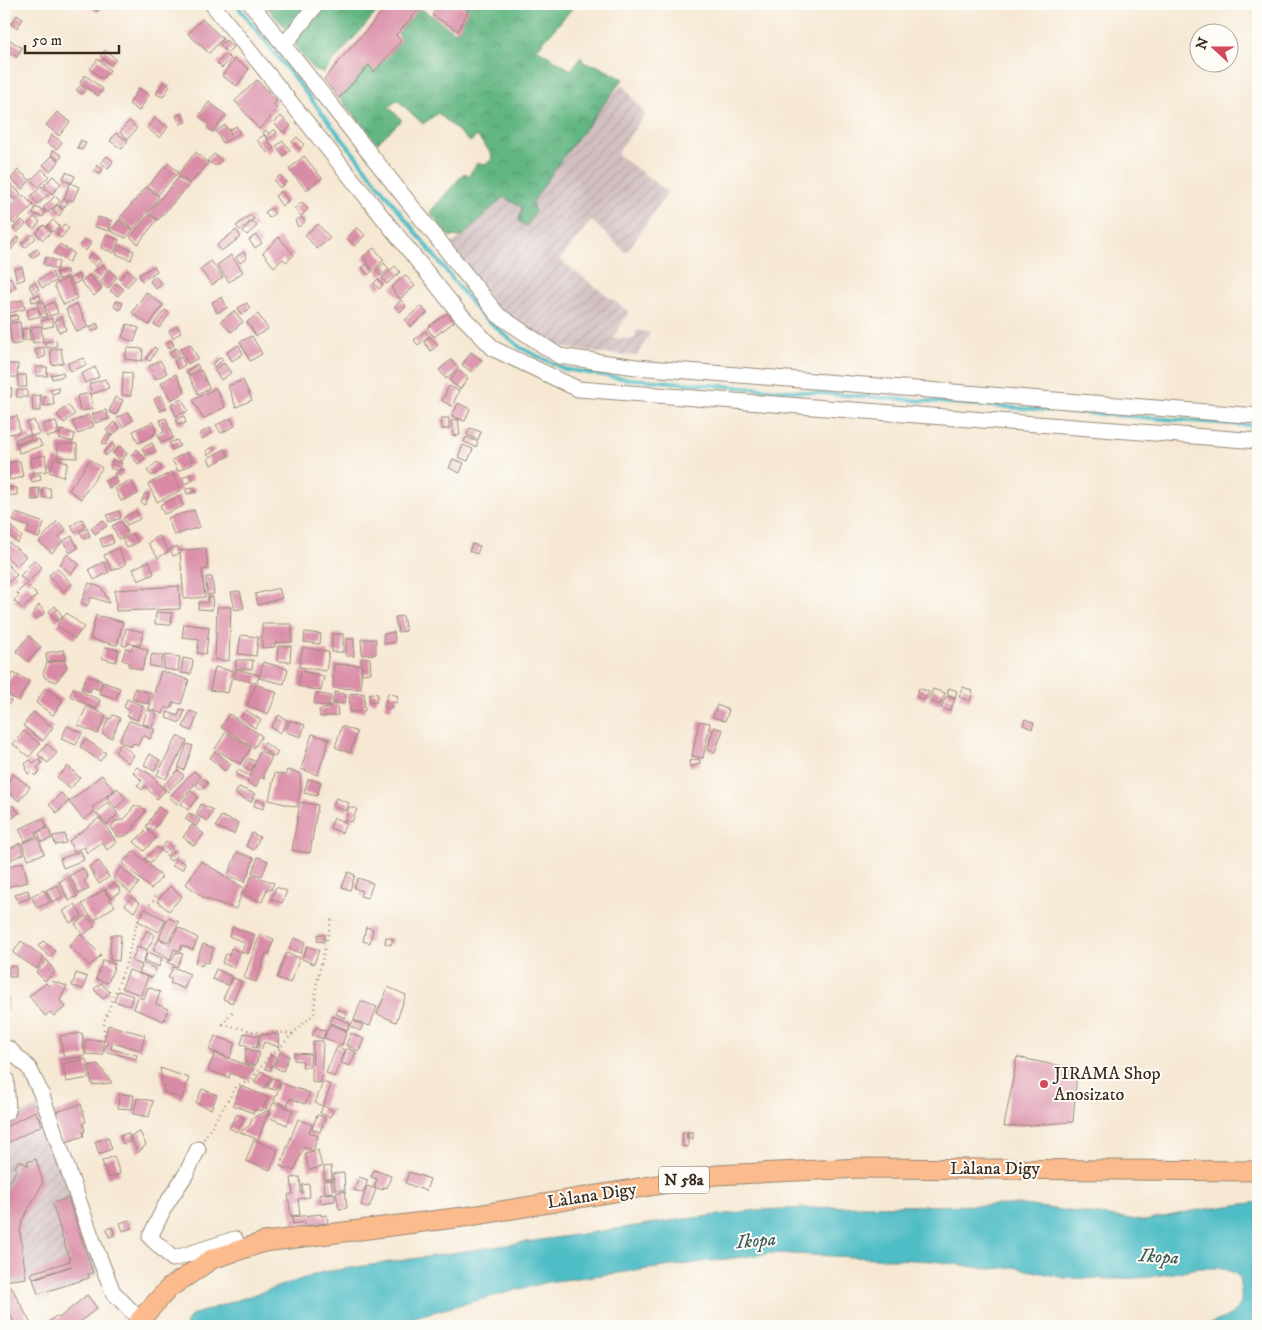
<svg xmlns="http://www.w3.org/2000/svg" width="1262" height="1330" font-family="'IM FELL DW Pica',serif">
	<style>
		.industrial { fill: url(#industrial-furrows) }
		.forest { fill: url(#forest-crowns); stroke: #4e7050 }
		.water { fill: #4fbdc6; stroke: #457472 }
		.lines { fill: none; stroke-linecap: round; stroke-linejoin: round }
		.stream { stroke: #4fbdc6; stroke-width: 4 }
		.building { fill: #d98ba6 }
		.minor-casing { stroke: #988978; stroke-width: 17 }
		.major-casing { stroke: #988978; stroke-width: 21 }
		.path { stroke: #988978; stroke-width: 2.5; stroke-dasharray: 1 4; stroke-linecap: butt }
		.minor { stroke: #fff; stroke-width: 15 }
		.major { stroke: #fbbb8d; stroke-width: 19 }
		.poi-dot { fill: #d1495b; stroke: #fdfcf7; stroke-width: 2 }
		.labels { text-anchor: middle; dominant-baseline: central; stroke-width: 4; stroke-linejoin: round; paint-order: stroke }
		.shield { fill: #fdfcf7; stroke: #75695f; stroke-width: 1 }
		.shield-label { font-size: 16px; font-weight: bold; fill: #3b2a1e }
		.poi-label { font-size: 18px; fill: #3b2a1e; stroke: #fdfcf7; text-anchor: start }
		.street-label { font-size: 18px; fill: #3b2a1e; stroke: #fdfcf7 }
		.water-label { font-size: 19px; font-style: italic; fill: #425d59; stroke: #fdfcf7 }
	</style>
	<defs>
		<pattern id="industrial-furrows" width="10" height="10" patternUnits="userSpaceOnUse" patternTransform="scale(1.25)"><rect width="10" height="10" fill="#d2bfc1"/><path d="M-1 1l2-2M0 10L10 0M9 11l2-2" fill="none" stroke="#b5a4a5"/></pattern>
		<pattern id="forest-crowns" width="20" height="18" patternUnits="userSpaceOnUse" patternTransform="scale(1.25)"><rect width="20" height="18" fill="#62b682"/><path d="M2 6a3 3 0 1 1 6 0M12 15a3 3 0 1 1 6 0" fill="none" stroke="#52946a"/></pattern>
	</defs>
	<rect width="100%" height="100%" fill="#fdfcf7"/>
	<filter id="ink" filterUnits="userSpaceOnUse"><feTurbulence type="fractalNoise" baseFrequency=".02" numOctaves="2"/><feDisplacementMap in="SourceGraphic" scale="10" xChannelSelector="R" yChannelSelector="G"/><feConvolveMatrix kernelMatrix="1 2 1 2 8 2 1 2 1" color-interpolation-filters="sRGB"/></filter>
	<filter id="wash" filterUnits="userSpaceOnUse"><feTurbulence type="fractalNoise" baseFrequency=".0096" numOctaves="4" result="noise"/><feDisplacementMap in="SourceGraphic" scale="20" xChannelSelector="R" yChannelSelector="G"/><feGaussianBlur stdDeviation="1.12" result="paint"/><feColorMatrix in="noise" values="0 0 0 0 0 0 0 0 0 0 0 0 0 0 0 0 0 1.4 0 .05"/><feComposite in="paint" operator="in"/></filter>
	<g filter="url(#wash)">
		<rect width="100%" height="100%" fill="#f6e8d3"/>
		<g class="industrial">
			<polygon points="623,85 645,114 617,154 668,192 626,253 591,220 560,260 629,312 613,338 634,339 637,330 650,333 637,356 597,353 566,348 540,340 501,312 447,246 462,237 503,197 522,207 532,203 561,160 606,102 609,96"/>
			<polygon points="37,1107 74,1196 99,1274 40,1303 30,1282 4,1286 4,1123"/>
		</g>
		<g class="forest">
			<polygon points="264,4 322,4 291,34"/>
			<polygon points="325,4 384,4 324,72 315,71 294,45 294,38 302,32"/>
			<polygon points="461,4 576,4 537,49 571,70 581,57 584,63 596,65 623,79 561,160 532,203 535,211 527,226 519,222 522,207 503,197 461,237 448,236 430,212 464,173 469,175 477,163 485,165 491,160 492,155 477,136 470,142 438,113 423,124 397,100 389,107 402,120 377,143 339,98 369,65 374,71 401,41 398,33 420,8 455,32 469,10"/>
		</g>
		<path class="water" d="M1258,1202v124h-55c12,-4 35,-11 38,-24 1,-8 -1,-17 -2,-25l-4,-4 -14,-5h-24l-23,5 -25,4 -28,2 -56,-1 -51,-11 -24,2 -57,-8 -160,-8 -226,29 -167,44h-195l7,-11 131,-43 347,-51 88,-11 101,-4 165,-1 121,16 47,-10z"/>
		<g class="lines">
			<polyline class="stream" points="236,4 481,315 521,348 564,369 619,378 1258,426"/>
		</g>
		<g id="blocks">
			<g class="building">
				<polygon points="87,4 99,4 102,6 97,12"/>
				<polygon points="389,4 417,4 420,8 396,35 401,41 374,72 369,65 339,98 324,79"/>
				<polygon points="438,4 455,4 469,9 458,31 432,15"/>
				<polygon points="17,15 23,19 17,28 11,24"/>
				<polygon points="202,19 223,39 209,53 188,34"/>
				<polygon points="4,36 22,48 17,57 11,53 4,64"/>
				<polygon points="226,40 233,47 227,53 220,45"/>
				<polygon points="105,50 116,59 111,65 100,56"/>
				<polygon points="226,54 231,59 222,68 217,63"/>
				<polygon points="98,59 110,70 102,79 90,69"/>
				<polygon points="234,59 249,69 237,86 222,76"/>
				<polygon points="85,75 103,89 98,96 80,82"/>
				<polygon points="257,80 277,101 273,105 277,109 269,116 271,118 259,129 235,101"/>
				<polygon points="163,82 170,86 163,97 156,94"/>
				<polygon points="81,85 86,89 82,94 76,90"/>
				<polygon points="139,88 149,95 139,111 129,104"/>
				<polygon points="209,102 226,115 213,132 207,127 209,124 199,116"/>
				<polygon points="57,112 70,122 59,136 46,125"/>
				<polygon points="182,113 186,122 180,124 176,116"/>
				<polygon points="281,116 291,126 284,133 274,123"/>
				<polygon points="155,118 168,127 160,138 147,128"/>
				<polygon points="129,121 137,128 128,139 120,132"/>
				<polygon points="225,125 233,137 223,143 216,131"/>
				<polygon points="236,126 240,133 233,137 229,130"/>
				<polygon points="274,129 277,132 269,139 263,133 266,130 269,134"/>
				<polygon points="116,133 128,141 122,149 110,141"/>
				<polygon points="52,135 62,142 57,149 47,143"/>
				<polygon points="264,135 274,148 268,153 257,140"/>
				<polygon points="297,137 304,144 300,149 292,142"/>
				<polygon points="81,140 86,143 82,150 77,148"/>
				<polygon points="283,141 290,150 284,156 276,146"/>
				<polygon points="54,150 62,156 59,160 51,154"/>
				<polygon points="196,152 208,163 190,184 178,174"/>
				<polygon points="214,154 222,160 216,166 207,161"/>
				<polygon points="52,156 59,162 50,171 43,165"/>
				<polygon points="107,156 113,161 108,169 101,163"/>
				<polygon points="304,156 322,178 306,190 289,169"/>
				<polygon points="168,163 178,172 158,195 148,186"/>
				<polygon points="97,165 103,169 100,174 94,171"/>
				<polygon points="42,169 49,176 38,187 31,180"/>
				<polygon points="18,170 30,180 23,189 11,179"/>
				<polygon points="66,172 75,176 72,183 63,180"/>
				<polygon points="280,175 286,182 280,188 274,181"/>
				<polygon points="53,176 61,184 52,194 44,185"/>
				<polygon points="179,177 189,185 158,220 149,212"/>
				<polygon points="70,183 79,187 73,201 64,198"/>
				<polygon points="11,184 21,194 15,200 5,189"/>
				<polygon points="42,186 49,194 38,204 31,196"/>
				<polygon points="146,187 159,197 134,229 120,218"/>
				<polygon points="281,191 288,201 282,206 275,196"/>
				<polygon points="23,195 33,205 14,224 4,213"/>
				<polygon points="55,196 60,201 48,213 43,208"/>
				<polygon points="64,199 68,202 63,209 59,206"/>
				<polygon points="302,202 308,209 301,216 294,209"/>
				<polygon points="57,205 63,210 59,216 53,211"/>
				<polygon points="35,207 45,211 43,217 33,214"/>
				<polygon points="271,208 275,213 269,218 265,212"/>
				<polygon points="149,214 157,220 138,244 130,237"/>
				<polygon points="250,215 254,219 240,230 236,226"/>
				<polygon points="34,217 40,222 34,229 28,224"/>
				<polygon points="98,217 112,221 109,231 95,227"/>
				<polygon points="302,217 305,222 298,227 295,221"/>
				<polygon points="22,220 26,224 17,233 13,228"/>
				<polygon points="53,220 59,226 53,232 47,226"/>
				<polygon points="119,220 133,230 126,238 110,231"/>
				<polygon points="252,221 257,226 247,235 243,231"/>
				<polygon points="64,224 69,228 61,238 56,234"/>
				<polygon points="318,224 330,238 317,249 305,235"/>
				<polygon points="44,225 51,232 43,240 36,233"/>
				<polygon points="357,227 365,235 355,246 347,238"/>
				<polygon points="236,230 241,237 221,251 217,245"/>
				<polygon points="32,234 36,238 25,248 21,244"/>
				<polygon points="106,235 119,240 114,253 101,248"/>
				<polygon points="256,235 262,243 255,248 249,240"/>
				<polygon points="17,237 20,238 10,251 8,249"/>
				<polygon points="279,237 294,255 286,262 283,259 274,267 263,253"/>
				<polygon points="85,239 91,243 86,251 80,247"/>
				<polygon points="60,244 74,253 69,262 54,253"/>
				<polygon points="119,245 134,251 131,260 116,254"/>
				<polygon points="374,248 384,260 373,270 363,257"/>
				<polygon points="37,249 40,253 32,258 29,254"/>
				<polygon points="244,252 247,258 240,263 236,257"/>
				<polygon points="92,253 101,261 96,266 87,259"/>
				<polygon points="231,255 243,272 229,282 217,265"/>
				<polygon points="46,257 59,262 57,270 43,264"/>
				<polygon points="211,261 223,277 212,285 200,269"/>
				<polygon points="384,263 389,269 381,276 376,270"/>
				<polygon points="103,264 107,270 96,279 92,273"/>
				<polygon points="366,264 372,271 368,275 362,268"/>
				<polygon points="154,266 157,271 142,281 139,275"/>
				<polygon points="395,266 400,272 387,284 382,278"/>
				<polygon points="22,267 25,279 17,282 14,269"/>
				<polygon points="67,270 68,277 58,279 56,272"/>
				<polygon points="109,270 117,277 108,289 100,282"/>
				<polygon points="128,270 136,277 127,287 119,279"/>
				<polygon points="52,272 56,281 42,288 38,280"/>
				<polygon points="78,274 81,280 73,285 69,279"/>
				<polygon points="89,275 102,288 94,296 81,282"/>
				<polygon points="405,275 415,286 400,299 391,288"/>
				<polygon points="155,276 162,284 156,289 150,281"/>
				<polygon points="10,277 16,287 8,292 4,284 4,280"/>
				<polygon points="67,278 77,298 64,305 54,285"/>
				<polygon points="378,279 383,285 379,289 374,283"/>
				<polygon points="35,282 39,289 33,293 29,286"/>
				<polygon points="116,283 124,289 118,296 110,291"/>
				<polygon points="146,292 163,305 149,325 132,313"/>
				<polygon points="40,295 41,300 32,302 31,297"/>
				<polygon points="222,297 227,308 217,313 212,302"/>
				<polygon points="23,300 25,309 9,313 7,303"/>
				<polygon points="401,300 406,306 400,312 395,306"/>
				<polygon points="43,301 47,317 42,318 37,303"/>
				<polygon points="116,301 123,303 120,310 114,307"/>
				<polygon points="54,302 58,313 50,316 45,306"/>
				<polygon points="247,303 250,309 241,314 238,308"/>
				<polygon points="77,304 88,327 77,332 66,309"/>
				<polygon points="421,306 427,313 410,327 405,320"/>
				<polygon points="37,307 40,316 29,319 27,310"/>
				<polygon points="165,310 170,314 159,328 154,324"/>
				<polygon points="234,311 243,322 231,332 221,321"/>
				<polygon points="447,313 454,322 434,337 427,328"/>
				<polygon points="258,314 268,329 256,336 247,322"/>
				<polygon points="17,315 18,319 10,321 9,316"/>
				<polygon points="62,317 66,330 59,332 55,320"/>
				<polygon points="52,318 54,326 43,328 41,321"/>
				<polygon points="20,322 22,343 12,345 9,323"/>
				<polygon points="97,323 99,328 92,332 90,327"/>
				<polygon points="127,324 139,328 134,342 122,337"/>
				<polygon points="41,326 43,342 33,343 31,327"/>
				<polygon points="177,326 181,332 173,338 169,331"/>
				<polygon points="29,328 30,340 23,340 22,329"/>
				<polygon points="425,331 429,336 418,345 414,340"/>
				<polygon points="252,336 262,354 250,361 240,342"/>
				<polygon points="430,337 438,345 431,351 424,342"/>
				<polygon points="56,340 57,346 46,348 45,342"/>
				<polygon points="171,340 174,345 168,349 165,343"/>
				<polygon points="190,344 198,358 188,364 180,349"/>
				<polygon points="239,345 243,354 232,361 227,352"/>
				<polygon points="43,347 46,356 39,359 35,350"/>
				<polygon points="154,347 157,349 150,361 146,359"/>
				<polygon points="61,348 63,363 52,365 50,350"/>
				<polygon points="127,348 143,349 142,361 125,359"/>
				<polygon points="176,348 180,355 173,359 169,352"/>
				<polygon points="471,352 482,360 472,372 462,365"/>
				<polygon points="181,357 185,365 178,369 174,361"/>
				<polygon points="221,357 223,360 214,367 212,364"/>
				<polygon points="84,358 86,365 70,371 68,363"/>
				<polygon points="160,360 167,373 156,379 149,366"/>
				<polygon points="451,360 458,368 446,379 439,370"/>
				<polygon points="224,363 231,373 221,380 214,370"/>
				<polygon points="4,364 18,364 17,377 4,377"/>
				<polygon points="197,364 199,368 188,375 186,371"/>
				<rect x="36" y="367" width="11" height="9"/>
				<polygon points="95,367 99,377 85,383 81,374"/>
				<polygon points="201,370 209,388 198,394 189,376"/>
				<polygon points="458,370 468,378 460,389 450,381"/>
				<polygon points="63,372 64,376 52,379 51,375"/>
				<polygon points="123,372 132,373 131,396 122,395"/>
				<polygon points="176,374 185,392 171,400 161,383"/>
				<polygon points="18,375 26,375 27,387 18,387"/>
				<polygon points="105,379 109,388 92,394 89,384"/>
				<polygon points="243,380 252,400 236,407 228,386"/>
				<polygon points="449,386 459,391 452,406 442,401"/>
				<polygon points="4,387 12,388 11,397 4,396"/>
				<polygon points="58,387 59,392 52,394 50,389"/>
				<polygon points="216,388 225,407 203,419 193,400"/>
				<rect x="17" y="390" width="10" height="7"/>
				<polygon points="90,393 93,409 80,411 77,396"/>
				<polygon points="41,395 41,411 33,411 32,396"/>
				<polygon points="161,395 167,408 160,411 154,399"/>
				<polygon points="53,396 54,405 44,406 44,397"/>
				<polygon points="115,397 123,400 116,415 109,412"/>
				<polygon points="182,399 188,411 176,416 171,404"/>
				<polygon points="458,403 470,409 465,421 452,416"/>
				<polygon points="68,405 75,414 64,423 57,415"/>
				<polygon points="106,410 109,419 95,423 92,414"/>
				<polygon points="128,412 133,420 123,427 117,418"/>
				<polygon points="88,415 94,426 78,434 72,422"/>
				<polygon points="17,416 20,432 4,435 4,419"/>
				<polygon points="184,416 186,423 178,425 176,419"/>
				<polygon points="166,418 173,438 161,443 158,434 164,432 160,420"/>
				<polygon points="231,418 235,426 221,433 216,425"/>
				<polygon points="441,418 449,418 449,429 442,429"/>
				<polygon points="458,419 460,435 453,436 451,421"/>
				<polygon points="34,420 39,434 31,436 27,423"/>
				<polygon points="56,421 59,434 47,437 43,424"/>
				<polygon points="114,422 120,428 112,436 106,430"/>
				<polygon points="153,422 156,429 154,435 138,443 133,431"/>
				<polygon points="209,428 212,433 202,439 199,434"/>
				<polygon points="470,428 481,432 478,440 467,435"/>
				<polygon points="61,430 75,434 73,442 59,438"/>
				<polygon points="107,434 111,436 106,445 102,443"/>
				<polygon points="29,435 31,439 16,444 15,439"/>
				<polygon points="466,437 478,442 476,447 464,442"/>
				<polygon points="39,439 42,446 19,453 17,445"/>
				<polygon points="177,440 180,446 172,450 169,443"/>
				<polygon points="112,443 115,447 106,456 103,452"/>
				<polygon points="152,443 156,451 146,456 142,448"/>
				<polygon points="58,444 77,444 77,458 58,457"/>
				<polygon points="463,445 473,449 468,461 458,457"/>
				<polygon points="120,446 127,454 121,461 113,453"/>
				<polygon points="213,447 215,451 208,455 206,451"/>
				<polygon points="137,449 145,458 138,464 131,455"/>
				<polygon points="225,449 229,456 211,465 208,458"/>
				<polygon points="187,452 193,464 178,471 172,460"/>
				<polygon points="45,455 47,471 33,473 31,458"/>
				<polygon points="55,458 68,463 63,477 49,472"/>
				<polygon points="453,459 464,463 460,473 449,468"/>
				<polygon points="90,460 102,468 81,499 69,490"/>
				<polygon points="113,460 122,463 119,471 110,468"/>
				<polygon points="20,461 23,477 10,480 7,463"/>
				<polygon points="157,462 162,468 152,476 147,471"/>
				<polygon points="122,469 124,473 116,478 114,474"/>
				<polygon points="172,472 181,490 157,502 148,484"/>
				<polygon points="40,474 41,480 32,482 31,477"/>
				<polygon points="190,474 193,480 185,484 182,478"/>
				<polygon points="114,477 118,483 109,488 105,481"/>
				<polygon points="131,480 138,494 121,501 115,488"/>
				<polygon points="4,487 17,488 17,495 4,495"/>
				<polygon points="195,487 196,492 187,494 186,489"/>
				<polygon points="39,488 40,499 32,500 31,489"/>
				<polygon points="42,488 50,488 51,498 43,498"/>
				<polygon points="145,493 149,495 145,505 141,503"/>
				<polygon points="179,496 183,506 164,514 160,505"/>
				<polygon points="194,510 200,527 174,535 168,518"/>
				<polygon points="119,511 121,518 109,522 107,515"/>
				<polygon points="136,511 140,519 127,525 123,518"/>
				<polygon points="16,513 44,523 39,538 26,533 29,527 13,521"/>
				<polygon points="82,519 86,526 75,533 71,526"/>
				<polygon points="103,520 107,526 95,534 91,528"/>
				<polygon points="57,521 66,529 59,537 63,541 52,553 39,542"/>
				<polygon points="121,521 128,534 119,539 112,526"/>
				<polygon points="10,525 22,537 17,543 5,531"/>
				<polygon points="87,528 90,536 84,539 80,532"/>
				<polygon points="133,534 138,542 127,548 122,539"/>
				<polygon points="111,535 114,543 103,547 100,539"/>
				<polygon points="72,536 78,548 70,553 63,541"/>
				<polygon points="159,536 169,551 158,558 148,543"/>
				<polygon points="8,542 26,556 17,566 4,555 4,548"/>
				<polygon points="472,544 480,546 477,554 469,551"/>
				<polygon points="177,546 179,551 206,548 208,569 202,570 205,597 184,599 180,553 173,556 170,549"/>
				<polygon points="118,548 126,564 112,571 104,555"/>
				<polygon points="67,554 79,564 71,574 60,564"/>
				<polygon points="4,560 17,575 6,584 4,581"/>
				<polygon points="34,560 42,567 28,583 20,576"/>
				<polygon points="149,561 154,574 138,581 133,569"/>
				<polygon points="104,562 109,572 94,580 89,569"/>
				<polygon points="57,568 72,584 63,592 49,575"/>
				<polygon points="206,577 212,577 214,594 207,595"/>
				<polygon points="89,583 102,588 109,603 91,597 87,606 81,603"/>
				<polygon points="26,584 37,595 23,609 14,601 19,595 17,593"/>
				<polygon points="179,586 180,609 116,611 115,590"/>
				<polygon points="279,588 282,598 258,605 255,594"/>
				<polygon points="240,591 244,608 235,610 231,592"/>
				<polygon points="208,597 213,597 212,610 198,609 199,602 207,603"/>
				<polygon points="39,605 45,612 37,619 32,615"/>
				<polygon points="55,606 63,617 56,621 49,611"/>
				<polygon points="217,607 231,607 229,661 215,660"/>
				<polygon points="156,612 172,613 171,625 155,624"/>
				<polygon points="67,613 84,627 74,639 57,625"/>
				<polygon points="96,615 123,622 117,645 90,639"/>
				<polygon points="403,616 406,631 398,632 395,617"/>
				<polygon points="184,624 209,627 206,654 197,653 199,639 182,637"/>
				<polygon points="262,624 292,624 292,642 275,643 275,647 262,648"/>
				<polygon points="126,628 143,632 140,646 128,643 127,646 122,645"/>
				<polygon points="305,632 321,634 320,644 304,642"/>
				<polygon points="394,632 395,642 384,644 383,634"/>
				<rect x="332" y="634" width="11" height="18"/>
				<polygon points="241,635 258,637 256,656 238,654"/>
				<polygon points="29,636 41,647 28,662 16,651"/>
				<rect x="346" y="639" width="8" height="17"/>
				<polygon points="361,639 376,639 376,654 362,655"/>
				<polygon points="133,645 148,650 142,670 128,666 129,662 122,660 126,648 132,650"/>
				<polygon points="278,646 291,646 290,662 277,661"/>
				<polygon points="105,647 119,650 116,662 102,658"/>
				<polygon points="303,647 329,652 326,671 299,667"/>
				<polygon points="64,650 66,659 47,662 46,653"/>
				<polygon points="152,654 163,656 160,668 149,665"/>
				<polygon points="165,655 180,657 178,671 163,669"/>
				<polygon points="183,658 193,660 191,674 181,673"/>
				<polygon points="361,658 370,658 371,673 362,674"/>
				<polygon points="64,660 67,667 56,682 45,678 43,673 47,663"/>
				<polygon points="236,660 253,660 252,669 236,669"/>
				<polygon points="263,662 288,669 284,684 259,678"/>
				<polygon points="334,664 361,665 361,689 333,688"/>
				<polygon points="215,667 233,671 228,693 210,690"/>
				<polygon points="236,669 259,675 257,683 234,678"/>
				<polygon points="161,671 189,680 181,704 173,702 171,709 165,707 163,714 149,709"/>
				<polygon points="301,671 324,676 321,691 298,686"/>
				<polygon points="13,673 29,681 19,701 4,693 4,690"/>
				<polygon points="87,675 102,681 99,690 92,687 90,692 81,689"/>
				<polygon points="103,682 120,688 116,699 99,693"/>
				<polygon points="256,684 277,693 268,714 247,705"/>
				<polygon points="963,687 973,691 970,701 959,697"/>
				<polygon points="45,688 63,700 53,715 36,703"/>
				<polygon points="73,688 100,700 96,709 70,696"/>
				<polygon points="135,688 151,693 148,704 132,699"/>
				<polygon points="919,688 929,692 925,700 916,697"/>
				<polygon points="949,688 957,691 955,697 947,694"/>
				<polygon points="933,689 945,693 940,705 928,700"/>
				<polygon points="335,692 346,695 344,704 332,702"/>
				<polygon points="316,693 331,696 328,707 314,704"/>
				<polygon points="364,693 365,711 350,712 349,694"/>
				<polygon points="370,693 378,694 376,703 369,701"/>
				<polygon points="388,693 398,696 396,703 393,702 391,709 384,707"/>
				<polygon points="946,696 955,699 950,711 941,708"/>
				<polygon points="4,697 11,701 6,708 4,706"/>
				<polygon points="127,699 143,706 137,720 127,716 129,710 124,707"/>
				<polygon points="337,704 338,715 320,717 319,710 330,708 329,705"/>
				<polygon points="717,705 729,710 725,721 713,717"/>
				<polygon points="87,706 106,715 98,734 78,725"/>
				<polygon points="180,709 185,711 180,723 166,718 168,712 178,716"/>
				<polygon points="147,710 157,714 152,727 143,724"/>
				<polygon points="246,710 261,720 255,728 240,718"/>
				<polygon points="190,711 198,714 191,731 183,727"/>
				<polygon points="33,712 53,727 43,741 23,726"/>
				<polygon points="229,714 262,736 254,748 221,727"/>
				<polygon points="113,715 120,718 112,738 102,734 109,718 111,719"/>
				<polygon points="279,715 288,721 280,733 271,727"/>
				<polygon points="1025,719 1034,723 1032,729 1023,725"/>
				<polygon points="290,720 305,725 301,737 286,732"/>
				<polygon points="129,721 155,729 150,739 143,735 138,745 133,743 131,747 119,741"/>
				<polygon points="699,721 710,723 703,758 692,756"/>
				<polygon points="67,726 82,733 76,745 61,739"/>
				<polygon points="342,726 357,732 350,753 335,747"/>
				<polygon points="714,727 723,730 715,752 707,750"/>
				<polygon points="24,731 40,744 29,757 13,744"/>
				<polygon points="226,732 251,748 240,764 215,749"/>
				<polygon points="312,734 329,739 318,775 301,769"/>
				<polygon points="177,736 187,741 166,779 157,775"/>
				<polygon points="85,739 106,753 100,761 80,747"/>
				<polygon points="265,743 278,752 275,757 261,748"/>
				<polygon points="47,744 57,753 48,763 38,755"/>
				<polygon points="121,744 134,755 128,763 115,752"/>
				<polygon points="187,744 193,746 184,770 178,768"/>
				<polygon points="215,751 231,764 225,771 210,758"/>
				<polygon points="260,751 272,757 264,773 264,779 260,777 256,787 247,783 248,780 236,774 238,770 250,776"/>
				<polygon points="150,754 160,760 154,771 144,765"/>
				<polygon points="248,758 256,762 250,771 243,766"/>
				<polygon points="39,759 42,764 37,768 40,771 35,776 31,772 28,774 25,768 27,767 25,764 30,760 33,763"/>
				<polygon points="699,759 700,764 690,767 689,761"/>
				<polygon points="68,766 80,778 70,789 57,777"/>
				<polygon points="137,767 150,774 165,791 157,799 145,786 142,790 137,785 142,781 133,772"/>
				<polygon points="178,770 184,776 167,792 163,786"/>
				<polygon points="287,770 300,773 301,789 297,807 269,800 275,773 286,775"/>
				<polygon points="194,771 201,777 177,804 169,797"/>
				<polygon points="13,774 30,787 19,801 4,789"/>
				<polygon points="102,775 114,790 92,808 95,811 84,820 69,802"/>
				<polygon points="203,778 208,783 202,790 196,785"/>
				<polygon points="308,779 321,782 317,796 304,793"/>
				<polygon points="239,787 255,794 251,802 235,794"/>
				<polygon points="117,788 126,799 116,808 107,797"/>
				<polygon points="191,791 198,797 188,810 181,804"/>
				<polygon points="61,793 69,801 57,813 49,805"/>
				<polygon points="336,798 349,803 346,811 333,806"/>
				<polygon points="256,799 265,802 263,809 254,806"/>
				<polygon points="108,802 118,814 107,825 96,813"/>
				<polygon points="300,802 318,805 310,853 292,850"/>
				<polygon points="201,804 213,810 208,821 196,815"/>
				<polygon points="13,805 19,813 11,819 6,811"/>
				<polygon points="134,805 145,809 145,813 137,822 132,831 125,836 118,837 111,827 115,821 123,820 129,814"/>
				<polygon points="158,807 166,812 153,831 146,827"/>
				<polygon points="349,807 357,809 352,822 345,820"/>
				<polygon points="189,813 200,820 196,826 185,819"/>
				<polygon points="221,816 238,823 234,834 216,827"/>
				<polygon points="43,818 47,827 35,833 37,835 25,841 19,829"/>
				<polygon points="99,818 117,842 107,850 102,842 87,853 84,847 74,852 69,841"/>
				<polygon points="334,818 346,822 342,833 330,828"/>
				<polygon points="192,825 204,834 194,846 183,837"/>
				<polygon points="48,828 52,838 42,842 38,832"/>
				<polygon points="147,829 156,838 144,851 134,842"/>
				<polygon points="252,833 260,837 254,850 246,846"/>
				<polygon points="65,834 66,843 55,845 53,836"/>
				<polygon points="38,837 44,854 28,859 22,843"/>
				<polygon points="166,842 173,849 167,856 160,849"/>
				<polygon points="20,843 24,854 14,858 7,864 4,860 4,852"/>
				<polygon points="156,847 161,851 150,863 145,859"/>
				<polygon points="81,851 84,860 63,868 60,859"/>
				<polygon points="134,851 162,877 151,889 122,863"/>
				<polygon points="174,851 177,855 171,861 167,858"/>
				<polygon points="237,852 254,858 245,882 228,875"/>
				<polygon points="258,857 268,861 262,876 252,873"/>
				<polygon points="175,859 185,863 183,869 172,866"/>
				<polygon points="99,861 109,877 99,884 89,867"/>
				<polygon points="201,861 244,888 236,909 204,898 186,884"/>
				<polygon points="23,862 28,882 7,887 4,868"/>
				<polygon points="121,867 139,883 131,893 113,878"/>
				<polygon points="83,868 88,878 84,881 89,889 79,894 69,876"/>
				<polygon points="348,872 355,875 350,890 342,887"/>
				<polygon points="252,875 274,883 271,890 267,889 262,902 244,895"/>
				<polygon points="67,877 77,896 69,901 59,882"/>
				<polygon points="358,878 373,883 368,898 360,896 362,891 354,888"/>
				<polygon points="115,883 121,892 111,898 105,890"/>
				<polygon points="57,885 63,897 52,902 46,890"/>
				<polygon points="170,886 182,896 169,911 157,901"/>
				<polygon points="276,887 287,891 282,903 271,899"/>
				<polygon points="28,890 30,898 18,902 15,894"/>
				<polygon points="44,890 50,902 37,908 31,896"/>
				<polygon points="104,890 115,906 93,921 82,904"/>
				<polygon points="131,897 140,903 134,912 125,905"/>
				<polygon points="75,904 82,916 70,923 63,911"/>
				<polygon points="145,909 166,920 159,932 138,921"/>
				<polygon points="86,916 95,926 83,935 75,924"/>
				<polygon points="168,918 179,922 168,942 159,938"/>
				<polygon points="178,927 198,938 193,950 182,945 180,951 174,949 170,960 153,950 159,939 169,945"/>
				<polygon points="233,927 255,935 248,954 241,952 245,943 229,936"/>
				<polygon points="366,927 373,929 370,943 363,941"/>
				<polygon points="147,930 155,935 147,950 139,946"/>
				<polygon points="80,934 101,955 90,966 69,946"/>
				<polygon points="260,934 274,939 269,954 266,953 256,982 244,978"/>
				<polygon points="318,934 325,935 324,942 317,941"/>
				<polygon points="111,935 121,935 119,961 110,960"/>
				<polygon points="386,937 393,939 391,945 385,943"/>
				<polygon points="294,938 305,942 301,953 289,949"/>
				<polygon points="21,941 44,957 37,969 13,953"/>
				<polygon points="43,941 55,951 50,957 38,946"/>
				<polygon points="203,944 214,948 208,963 204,962 202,966 195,963"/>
				<polygon points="307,946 319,950 314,964 302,959"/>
				<polygon points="137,947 147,951 143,963 156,969 152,978 139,973 142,965 132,961"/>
				<polygon points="231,948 240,952 234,968 222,963 226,954 229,956"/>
				<polygon points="148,952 162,958 159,967 144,961"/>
				<polygon points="176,952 183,954 177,967 167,962 172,960"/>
				<polygon points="286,953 300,958 290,983 277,978"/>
				<polygon points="47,960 55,972 45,981 36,972"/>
				<polygon points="103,960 115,964 108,983 96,979"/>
				<rect x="9" y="966" width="7" height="11"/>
				<polygon points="173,967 190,974 184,989 170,983 172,979 168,978"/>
				<polygon points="216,969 231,976 228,985 212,979"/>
				<polygon points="129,970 148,977 141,995 122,988"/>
				<polygon points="76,973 87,977 83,989 72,986"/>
				<polygon points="233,978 242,981 232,1003 223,999"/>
				<polygon points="52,981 67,986 60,1000 66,1007 54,1016 50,1012 45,1016 29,996 46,983 50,987"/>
				<polygon points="101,983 110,992 103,999 94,989"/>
				<polygon points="148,987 160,992 156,1004 168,1009 164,1021 134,1009 138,997 144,999"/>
				<polygon points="388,987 406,995 396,1022 377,1014"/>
				<polygon points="118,991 133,996 129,1006 114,1001"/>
				<polygon points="4,997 8,998 7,1012 4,1011"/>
				<polygon points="361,1001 377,1007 370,1026 354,1020"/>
				<polygon points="338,1009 347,1013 345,1018 336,1014"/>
				<polygon points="333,1016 350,1023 348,1030 330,1023"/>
				<polygon points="353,1021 363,1025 360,1031 350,1026"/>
				<polygon points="330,1024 347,1031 342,1045 324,1038"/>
				<polygon points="108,1025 145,1035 141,1050 112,1043 111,1049 137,1055 136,1059 104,1051 107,1042 104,1041"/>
				<polygon points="316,1027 326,1031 323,1039 312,1035"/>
				<polygon points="82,1033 85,1056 64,1060 60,1036"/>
				<polygon points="244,1033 259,1036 256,1048 241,1044"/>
				<polygon points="351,1033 364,1039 359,1051 346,1045"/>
				<polygon points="278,1034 279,1047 264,1042 261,1050 258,1049 259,1035"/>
				<polygon points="215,1036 235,1043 230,1058 209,1050"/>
				<polygon points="86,1040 103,1040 103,1055 86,1054"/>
				<polygon points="313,1041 323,1041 321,1083 312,1082"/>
				<polygon points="337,1047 345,1050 334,1077 326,1073"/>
				<polygon points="246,1048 260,1053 255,1066 245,1063"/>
				<polygon points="347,1048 356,1052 350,1066 341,1063"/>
				<polygon points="280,1052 289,1056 283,1071 274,1067"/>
				<polygon points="215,1053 254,1068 249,1080 230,1073 229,1078 208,1070"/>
				<polygon points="294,1053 311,1054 310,1067 302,1067 303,1061 294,1060"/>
				<polygon points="271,1055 276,1058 270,1071 265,1068"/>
				<polygon points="1017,1057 1077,1070 1073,1122 1004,1127"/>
				<polygon points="86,1059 89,1078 66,1082 63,1064"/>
				<polygon points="98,1064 112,1083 92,1085 89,1066"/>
				<polygon points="160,1068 189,1078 182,1099 164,1092"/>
				<polygon points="261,1071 271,1077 265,1088 254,1082"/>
				<polygon points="272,1078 279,1080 276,1090 268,1088"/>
				<polygon points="323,1082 331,1085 323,1106 315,1103"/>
				<polygon points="281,1083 310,1093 305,1104 290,1098 287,1106 274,1101"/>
				<polygon points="241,1086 268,1097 262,1111 255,1109 253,1113 233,1105"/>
				<polygon points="202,1089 217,1095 211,1109 196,1103"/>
				<polygon points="119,1094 134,1095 132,1109 118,1108"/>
				<polygon points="137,1098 153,1101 149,1117 133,1114"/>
				<polygon points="273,1103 293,1110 287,1125 268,1117"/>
				<polygon points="81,1104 86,1122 83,1123 85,1131 83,1132 84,1136 63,1143 53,1113"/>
				<polygon points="323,1106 333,1110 330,1117 320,1113"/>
				<polygon points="269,1110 258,1140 240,1132 250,1125 252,1118"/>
				<polygon points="35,1111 42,1125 4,1145 4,1128"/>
				<polygon points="237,1114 244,1118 237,1132 229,1128"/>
				<polygon points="317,1115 325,1117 320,1132 312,1129"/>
				<polygon points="298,1119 312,1125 309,1132 318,1136 313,1151 304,1147 294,1171 280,1166"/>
				<polygon points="140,1132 146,1145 138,1153 130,1136"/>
				<polygon points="683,1132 687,1132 686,1138 688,1138 688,1132 693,1132 693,1139 688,1139 688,1147 682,1146"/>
				<polygon points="128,1133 131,1141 123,1144 120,1136"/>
				<polygon points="108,1137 112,1149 99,1154 95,1142"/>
				<polygon points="254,1140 278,1150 270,1170 246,1161"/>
				<polygon points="318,1150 322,1167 309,1170 305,1153"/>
				<polygon points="114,1156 120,1174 108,1178 102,1161"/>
				<polygon points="36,1159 43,1183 22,1221 20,1232 26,1278 4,1281 4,1194 17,1169 15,1167 19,1160 29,1166 27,1162"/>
				<polygon points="331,1166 332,1179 324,1179 324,1167"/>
				<polygon points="374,1170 391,1176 387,1188 384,1187 383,1190 374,1187 377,1179 371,1177"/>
				<polygon points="409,1172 430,1179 426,1191 405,1183"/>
				<polygon points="344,1173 345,1190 335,1190 333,1174"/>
				<polygon points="300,1177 301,1193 303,1193 302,1185 309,1184 310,1197 298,1199 300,1215 291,1216 288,1195 293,1194 291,1178"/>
				<polygon points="359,1177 368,1180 363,1193 354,1190"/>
				<polygon points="331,1180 333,1192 325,1193 323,1181"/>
				<polygon points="367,1186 376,1189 369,1208 361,1205"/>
				<polygon points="345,1191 347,1208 339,1209 336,1193"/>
				<polygon points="334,1193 335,1201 320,1203 319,1195"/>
				<polygon points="68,1198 93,1273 88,1274 89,1278 38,1294 33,1279 72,1266 33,1278 31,1273 70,1261 52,1203"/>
				<polygon points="321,1214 321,1216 327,1215 328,1223 305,1226 305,1222 293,1224 292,1217"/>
				<polygon points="129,1220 132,1228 123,1231 120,1223"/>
				<polygon points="112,1227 115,1235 109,1237 107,1229"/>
				<polygon points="11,1286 32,1326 16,1326 4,1304 4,1290"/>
				<polygon points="87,1295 97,1308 75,1326 43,1326 56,1316 59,1318"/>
			</g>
		</g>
	</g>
	<g filter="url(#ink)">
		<use href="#blocks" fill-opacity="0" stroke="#988978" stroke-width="1"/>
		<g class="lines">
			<defs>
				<g id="minor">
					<polyline points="212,4 460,314 494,349 578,389 1258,441"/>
					<polyline points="251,4 498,315 559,356 636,367 1258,416"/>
					<polyline points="284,45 317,4"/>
					<polyline points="4,1047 9,1049 29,1068 41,1093 95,1247 113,1292 140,1320"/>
					<polyline points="4,1076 6,1079 8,1111 4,1114"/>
					<polyline points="198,1149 186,1174 165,1206 150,1237 173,1259 235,1239 240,1250"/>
				</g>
				<polyline id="major" points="138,1326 140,1320 169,1288 212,1259 264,1242 471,1216 716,1175 861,1168 1258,1171"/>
			</defs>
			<use href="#minor" class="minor-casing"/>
			<use href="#major" class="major-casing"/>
			<g class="path">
				<polyline points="292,1034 314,1014 316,986 332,917"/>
				<polyline points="104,1040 104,1022 125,967 138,919 146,908 154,900 156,894"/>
				<polyline points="204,1139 236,1087 243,1083 250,1082 269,1056 278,1050 292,1034 274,1032 265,1034 223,1024 233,1011"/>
			</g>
			<use href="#minor" class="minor"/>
			<use href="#major" class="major"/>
		</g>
	</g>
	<circle class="poi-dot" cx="1044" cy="1084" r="5"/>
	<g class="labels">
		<rect class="shield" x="659" y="1166.5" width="50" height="27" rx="4"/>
		<g class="shield-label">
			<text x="684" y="1180">N 58a</text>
		</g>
		<g class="poi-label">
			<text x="1054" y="1074">JIRAMA Shop<tspan x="1054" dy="21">Anosizato</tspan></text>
		</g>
		<g class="street-label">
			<text x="995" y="1169">Làlana Digy</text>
			<text transform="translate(592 1196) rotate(-9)">Làlana Digy</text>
		</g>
		<g class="water-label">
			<text transform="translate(756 1241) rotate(-5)">Ikopa</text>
			<text transform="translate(1159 1257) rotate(4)">Ikopa</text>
		</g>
	</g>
	<rect width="1262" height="1330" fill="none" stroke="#fdfcf7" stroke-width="20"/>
	<g transform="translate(1214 48) rotate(291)"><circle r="24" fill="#fdfcf7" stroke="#afa8a0"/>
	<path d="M0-4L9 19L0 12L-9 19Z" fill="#d1495b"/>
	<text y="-8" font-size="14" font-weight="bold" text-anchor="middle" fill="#3b2a1e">N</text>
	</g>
	<path d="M25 45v8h94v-8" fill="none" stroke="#3b2a1e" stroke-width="2.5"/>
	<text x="32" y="45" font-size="15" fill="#3b2a1e" stroke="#fdfcf7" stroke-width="4" paint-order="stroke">50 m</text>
</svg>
